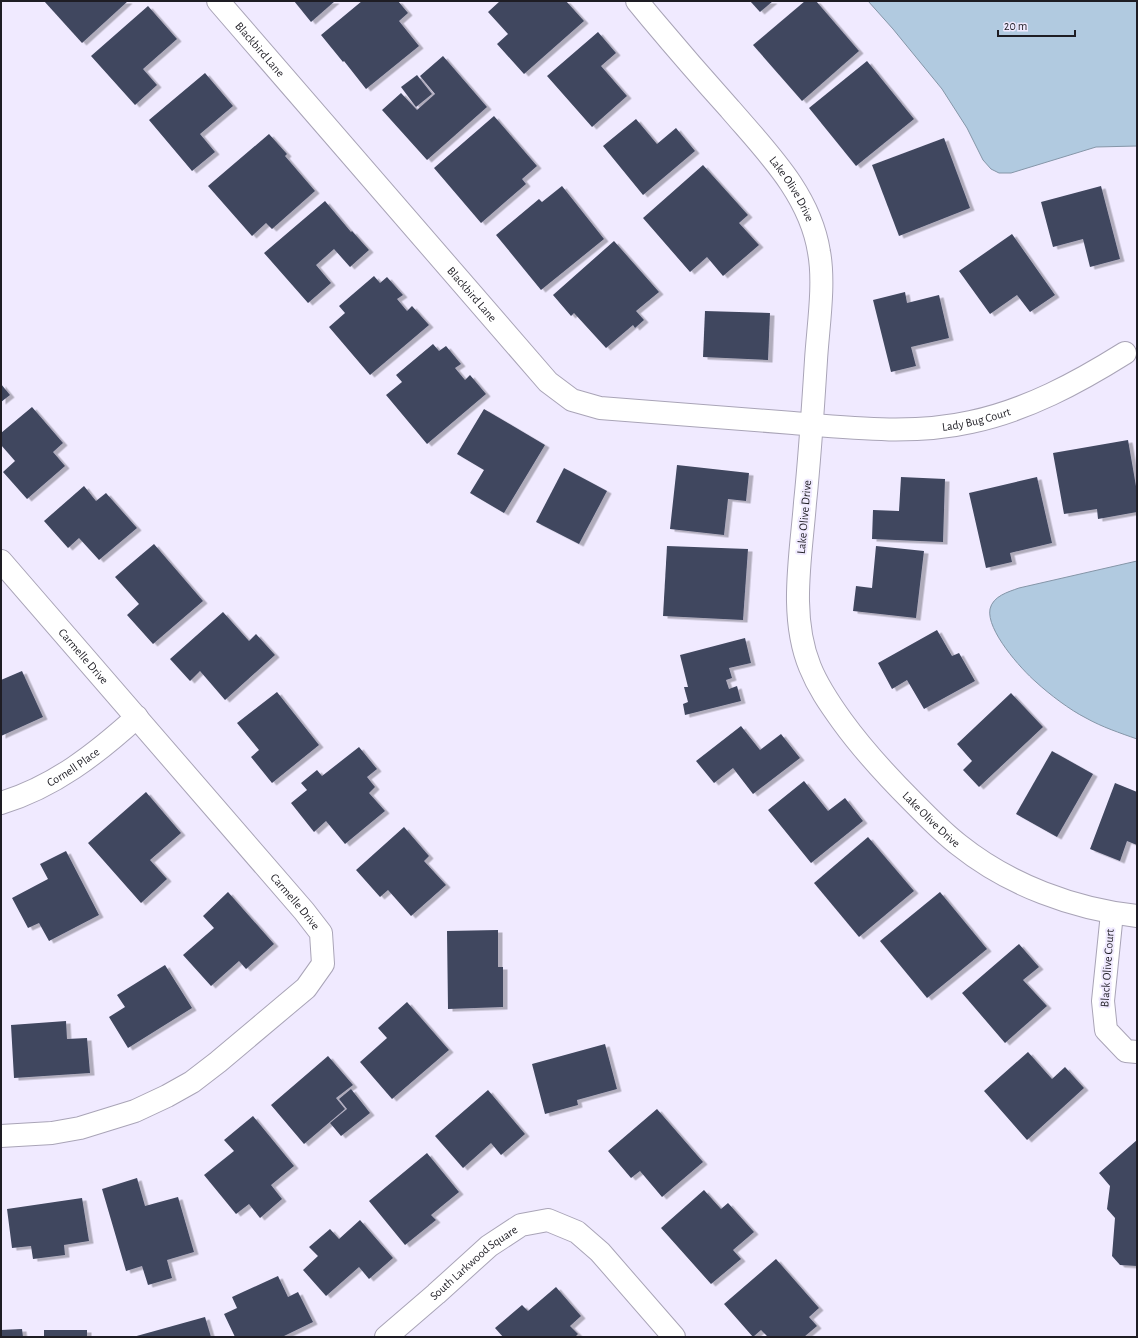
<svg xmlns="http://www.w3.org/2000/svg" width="1138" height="1338" font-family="'Alegreya Sans',sans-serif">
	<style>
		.water { fill: #b1cae0; stroke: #8596a8 }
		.building { fill: #40475f; filter: url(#shadow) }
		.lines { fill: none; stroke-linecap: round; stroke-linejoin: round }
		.minor-casing { stroke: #a9a4b7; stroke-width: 24 }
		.minor { stroke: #fff; stroke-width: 22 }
		.labels { text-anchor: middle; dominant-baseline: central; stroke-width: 4; stroke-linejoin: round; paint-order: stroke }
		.street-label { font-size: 12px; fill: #1e1d24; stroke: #f0eaff }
	</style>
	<defs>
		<filter id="shadow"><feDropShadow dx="4.5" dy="2.5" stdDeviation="0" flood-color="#0004"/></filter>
	</defs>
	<rect width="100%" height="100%" fill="#f0eaff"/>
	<g class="water">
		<polygon points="868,1 1137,1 1137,146 1096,147 1011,173 999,173 991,169 983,160 967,128 942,89 893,29"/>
		<path d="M1137,561v178c-17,-6 -35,-12 -51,-21 -16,-8 -37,-24 -50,-36 -15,-13 -50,-52 -46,-73 3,-13 18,-17 29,-21z"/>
	</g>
	<g class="building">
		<polygon points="44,1 128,1 82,43"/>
		<polygon points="294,1 335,1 311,22"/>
		<polygon points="362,1 398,1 408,13 399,21 419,46 366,89 344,61 343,62 321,35"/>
		<polygon points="500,1 566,1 584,21 524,74 497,44 508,34 488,12"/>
		<polygon points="750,1 773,1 760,12"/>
		<polygon points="805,1 816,1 859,51 802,101 753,45"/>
		<polygon points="148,6 177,39 143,69 157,85 135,105 91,56"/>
		<polygon points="598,32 616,53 601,66 627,96 592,127 547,76"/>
		<polygon points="443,56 487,107 427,160 382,110 401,93 417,110 435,94 420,76"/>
		<polygon points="867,61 914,119 856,166 809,108"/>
		<polygon points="205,73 233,106 200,134 215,152 192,171 149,120"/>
		<polygon points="417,75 432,94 416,107 401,87"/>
		<polygon points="494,116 537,166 522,179 526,184 481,223 434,168"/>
		<polygon points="636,119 657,144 676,128 695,151 643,195 603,146"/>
		<polygon points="269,134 287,154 285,156 315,191 272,229 266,223 252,236 208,186"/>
		<polygon points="944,138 970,208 899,236 872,165"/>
		<polygon points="703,165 748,215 739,223 759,245 723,276 707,257 690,272 643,218"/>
		<polygon points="562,186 604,239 541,290 496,235 539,199 542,202"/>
		<polygon points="1101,186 1120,259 1090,267 1083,239 1053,247 1041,202"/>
		<polygon points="325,201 351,232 352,231 369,250 350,267 334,249 316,265 331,283 308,303 264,253"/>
		<polygon points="1012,234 1055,295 1030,312 1017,295 990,314 959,271"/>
		<polygon points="614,241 659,292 636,311 644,320 635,328 633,325 606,348 574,313 571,316 553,295"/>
		<polygon points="374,276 380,283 387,277 403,295 397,299 407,311 412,306 429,325 370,375 329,327 345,313 339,306"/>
		<polygon points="905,292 907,303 939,295 949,338 911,347 916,366 891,372 873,300"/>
		<polygon points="705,311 770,313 768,360 703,357"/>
		<polygon points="433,344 439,351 446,346 461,364 455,368 465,380 470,375 486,394 427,444 386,395 402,382 396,375"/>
		<polygon points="1,384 10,395 1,402"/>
		<polygon points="32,407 63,443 53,452 65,466 27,499 3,472 15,461 1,445 1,433"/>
		<polygon points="484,409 545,445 504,513 470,493 484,470 457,454"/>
		<polygon points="1128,440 1137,492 1137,512 1098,519 1097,509 1064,514 1053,453"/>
		<polygon points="677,465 749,473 746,501 728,499 724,535 670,529"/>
		<polygon points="564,468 607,491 579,544 536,522"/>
		<polygon points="901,477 945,479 943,542 872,539 873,510 899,511"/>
		<polygon points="1037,477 1052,543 1010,553 1012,562 986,568 969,493"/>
		<polygon points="84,486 96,501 106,493 137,528 99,560 79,538 68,548 44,521"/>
		<polygon points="154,544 203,601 153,644 127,615 139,604 115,577"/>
		<polygon points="667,546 748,549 743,620 663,616"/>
		<polygon points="876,546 924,551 916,618 853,611 856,586 872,588"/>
		<polygon points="223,612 249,641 256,634 275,655 225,700 200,671 190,681 170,659"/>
		<polygon points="937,630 952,656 959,653 975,681 924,709 907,680 892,689 878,663"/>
		<polygon points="745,638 751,663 729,668 732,678 726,680 729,689 737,686 741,701 685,715 683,704 688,702 684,687 688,687 680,655"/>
		<polygon points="22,671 43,717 1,736 1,680"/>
		<polygon points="277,692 319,745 272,783 251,757 259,750 237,723"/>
		<polygon points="1011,693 1043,727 979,787 963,770 972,761 957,744"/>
		<polygon points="741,726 760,750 781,734 800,758 753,794 733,768 714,783 696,761"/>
		<polygon points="359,747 377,769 367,777 375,787 369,793 385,811 345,844 326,821 314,832 291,803 307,790 301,783 317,770 322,776"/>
		<polygon points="1052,751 1093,774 1057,837 1016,814"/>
		<polygon points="804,781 828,811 845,798 863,821 811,863 768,810"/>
		<polygon points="1115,783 1137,792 1137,845 1127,841 1120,861 1090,849"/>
		<polygon points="146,792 181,833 150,860 167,879 141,903 88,843"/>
		<polygon points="404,827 429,856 424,861 446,885 411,916 388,890 380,897 356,870"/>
		<polygon points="868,837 914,891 859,937 814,883"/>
		<polygon points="66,851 99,915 49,941 39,923 28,928 12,898 48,879 40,864"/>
		<polygon points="228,892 274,944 246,969 239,961 211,986 183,955 214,928 203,916"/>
		<polygon points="940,892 987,949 927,998 880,941"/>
		<polygon points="498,930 498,967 503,967 503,1007 448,1009 447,931"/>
		<polygon points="1019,944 1039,967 1023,980 1047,1006 1005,1043 962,993"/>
		<polygon points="165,965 192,1008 128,1048 109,1017 125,1007 117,995"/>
		<polygon points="407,1002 449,1050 392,1099 360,1062 387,1038 378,1028"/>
		<polygon points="66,1021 67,1039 87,1038 90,1073 14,1078 11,1025"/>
		<polygon points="605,1044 617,1089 577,1100 578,1105 545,1114 532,1064"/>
		<polygon points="1028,1052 1052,1079 1065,1067 1084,1088 1027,1140 984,1091"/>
		<polygon points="328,1056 353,1085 336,1098 345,1109 304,1144 271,1105"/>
		<polygon points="351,1089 370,1113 341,1136 330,1123 347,1109 339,1099"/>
		<polygon points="488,1090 525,1134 501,1155 491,1143 463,1168 435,1136"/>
		<polygon points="657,1109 703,1162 662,1197 640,1171 631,1178 608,1151"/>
		<polygon points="253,1116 294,1166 271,1185 282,1199 260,1218 249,1204 236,1214 204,1175 234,1151 224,1140"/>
		<polygon points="1137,1140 1137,1266 1120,1265 1112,1256 1115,1218 1107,1209 1110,1186 1099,1173"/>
		<polygon points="427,1153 459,1192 431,1215 436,1220 405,1245 369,1201"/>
		<polygon points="137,1178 145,1206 178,1197 194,1252 167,1260 172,1278 148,1285 142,1266 126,1271 102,1189"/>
		<polygon points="704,1190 721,1209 728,1203 754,1232 733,1250 741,1259 711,1284 661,1228"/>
		<polygon points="82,1198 89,1241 64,1245 65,1255 33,1259 31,1246 12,1248 7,1209"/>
		<polygon points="360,1220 393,1258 369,1279 359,1267 326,1296 303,1270 318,1256 309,1247 330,1229 339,1239"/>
		<polygon points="776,1259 819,1308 809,1317 817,1326 804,1337 768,1337 761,1330 753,1337 724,1304"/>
		<polygon points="278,1276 288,1297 298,1292 313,1322 282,1337 235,1337 224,1314 237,1308 232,1297"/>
		<polygon points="556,1287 581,1316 570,1326 578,1334 575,1337 503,1337 495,1328 522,1305 528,1311"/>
		<polygon points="205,1317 211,1337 133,1337"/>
		<polygon points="22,1329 23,1337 1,1337 1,1330"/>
		<rect x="44" y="1330" width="43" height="7"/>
	</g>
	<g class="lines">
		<defs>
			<g id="minor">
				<path id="s1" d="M218,1l330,381 24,18 28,8c64,5 128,10 193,15 58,5 121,12 178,-1 56,-12 106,-39 154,-69"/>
				<path id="s2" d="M637,1l14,17c26,31 52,61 79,91 36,42 80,85 89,143 6,32 -1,75 -3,108 -3,48 -6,95 -11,143 -4,53 -16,113 5,164 8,20 19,36 32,54 21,29 45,55 71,81 15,15 29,30 46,43 50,40 115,64 178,71"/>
				<path id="s3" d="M1,561l303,350 17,22 2,31 -17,24 -88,74 -26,20 -25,14 -32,15 -55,17 -28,5 -51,3"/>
				<path id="s4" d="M1,803c53,-16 95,-49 136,-86"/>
				<polyline points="1112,913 1103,1001 1106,1030 1126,1051 1137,1052"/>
				<path id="s5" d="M386,1337l50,-43 53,-48 32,-21 27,-5 29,12 23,20 74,85"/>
			</g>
		</defs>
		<use href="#minor" class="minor-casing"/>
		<use href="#minor" class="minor"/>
	</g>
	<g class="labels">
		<g class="street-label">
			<text stroke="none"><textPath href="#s1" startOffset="64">Blackbird Lane</textPath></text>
			<text stroke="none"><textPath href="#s2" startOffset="244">Lake Olive Drive</textPath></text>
			<text stroke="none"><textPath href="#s1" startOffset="388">Blackbird Lane</textPath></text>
			<text stroke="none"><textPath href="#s1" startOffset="941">Lady Bug Court</textPath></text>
			<text transform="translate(804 517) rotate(-85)">Lake Olive Drive</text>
			<text stroke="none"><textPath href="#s3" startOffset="126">Carmelle Drive</textPath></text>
			<text stroke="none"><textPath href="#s4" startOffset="81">Cornell Place</textPath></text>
			<text stroke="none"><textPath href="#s2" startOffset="927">Lake Olive Drive</textPath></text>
			<text stroke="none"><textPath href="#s3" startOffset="450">Carmelle Drive</textPath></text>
			<text transform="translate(1107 968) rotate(-86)">Black Olive Court</text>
			<text stroke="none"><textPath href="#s5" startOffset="115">South Larkwood Square</textPath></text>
		</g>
	</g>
	<rect width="1138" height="1338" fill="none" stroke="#1e1d24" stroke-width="4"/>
	<path d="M998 30v6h77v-6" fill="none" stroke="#1e1d24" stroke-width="2"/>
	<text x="1004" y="30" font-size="12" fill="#1e1d24" stroke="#f0eaff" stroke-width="3" paint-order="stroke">20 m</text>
</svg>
